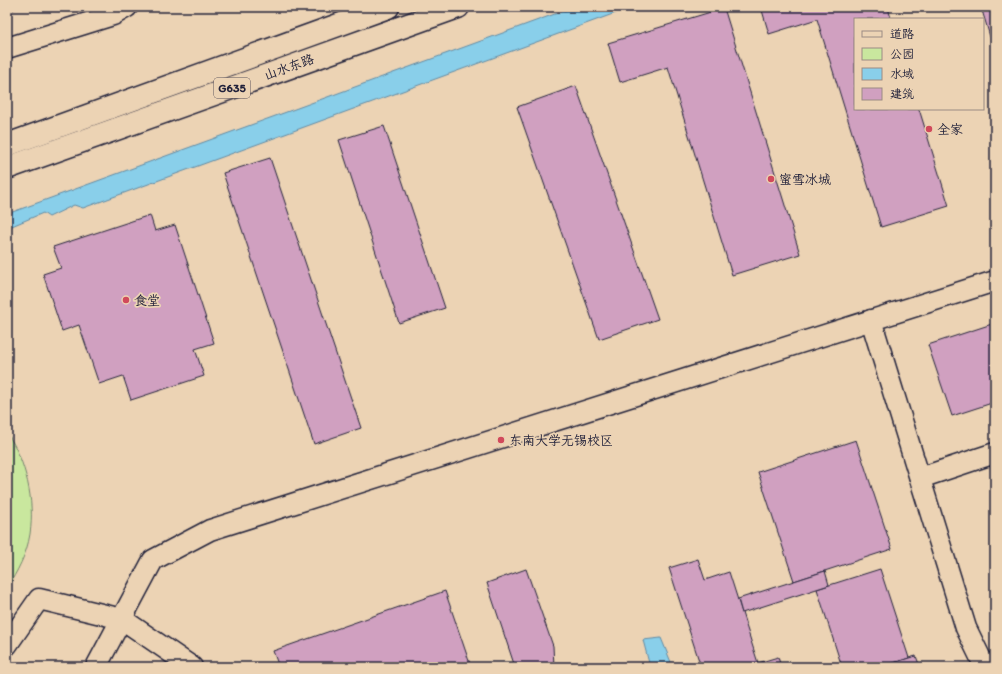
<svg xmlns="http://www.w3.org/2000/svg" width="1002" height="674" font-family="Itim,'LXGW WenKai TC',sans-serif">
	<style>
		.green { fill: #c9e79e; stroke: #76846c }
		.water { fill: #89cfea; stroke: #608aa4 }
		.building { fill: #d0a0c0; stroke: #22223b }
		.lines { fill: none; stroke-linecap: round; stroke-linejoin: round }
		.minor-casing { stroke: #22223b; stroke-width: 23 }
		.highway-casing { stroke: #22223b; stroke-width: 25 }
		.minor { stroke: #ecd3b4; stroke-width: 20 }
		.highway { stroke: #ecd3b4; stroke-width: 22 }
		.poi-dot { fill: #d1495b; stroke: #ecd3b4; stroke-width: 1.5 }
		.labels { text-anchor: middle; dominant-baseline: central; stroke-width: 3.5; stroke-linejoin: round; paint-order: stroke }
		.shield { fill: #ecd3b4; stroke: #5f575f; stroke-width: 1 }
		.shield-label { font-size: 12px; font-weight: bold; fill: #22223b }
		.street-label { font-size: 13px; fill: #22223b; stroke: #ecd3b4 }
		.poi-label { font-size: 13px; fill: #22223b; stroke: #ecd3b4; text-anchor: start }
	</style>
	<rect width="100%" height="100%" fill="#ecd3b4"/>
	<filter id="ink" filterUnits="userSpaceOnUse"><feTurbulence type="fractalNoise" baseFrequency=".025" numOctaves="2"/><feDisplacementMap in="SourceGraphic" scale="8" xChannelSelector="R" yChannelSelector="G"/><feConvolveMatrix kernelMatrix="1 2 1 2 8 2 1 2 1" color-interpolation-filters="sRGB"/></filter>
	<g filter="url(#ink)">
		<path class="green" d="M7,433c19,28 28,68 23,101 -3,20 -13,38 -23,54z"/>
		<g class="water">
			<polygon points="574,7 632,7 83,208 74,205 49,217 43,213 7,228 7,214"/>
			<polygon points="661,638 673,667 650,667 643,640"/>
		</g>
		<g class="building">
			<polygon points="7,7 20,7 7,11"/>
			<polygon points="761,7 888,7 891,19 855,19 855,109 919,109 949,206 881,227 817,19 769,34"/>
			<polygon points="981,7 995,7 995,53"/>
			<polygon points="724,8 800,254 732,275 668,67 620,82 608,43"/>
			<polygon points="576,86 658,319 599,339 517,107"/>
			<polygon points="384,126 445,308 399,323 339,140"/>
			<polygon points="270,158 361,428 314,444 223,173"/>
			<polygon points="150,215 155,231 175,225 214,343 195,349 204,376 131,400 123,376 99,384 79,325 62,331 43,274 61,268 53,247"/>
			<polygon points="995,323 995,402 952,416 928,345"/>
			<polygon points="856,440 892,549 794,581 758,472"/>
			<polygon points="698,559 705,580 729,572 758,663 778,657 781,667 701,667 669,568"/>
			<polygon points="526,569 553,646 554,667 515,667 487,583"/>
			<polygon points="880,569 909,658 881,667 842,667 817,589"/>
			<polygon points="825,571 829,585 742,613 738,599"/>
			<polygon points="445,591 471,667 279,667 273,651"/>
			<polygon points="916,656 920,667 881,667 909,658"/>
		</g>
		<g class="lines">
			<defs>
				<g id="minor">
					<polyline points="7,48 113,15 127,7"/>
					<polyline points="871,320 966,628 985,667"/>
					<polyline points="920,478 995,453"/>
					<polyline points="7,645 39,599 122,619 192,667"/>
					<polyline points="96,667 153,560 210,530 995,281"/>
				</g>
				<g id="highway">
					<polyline points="7,145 388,7"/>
					<polyline points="7,168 458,7"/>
				</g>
			</defs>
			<use href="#minor" class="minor-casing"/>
			<use href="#highway" class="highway-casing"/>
			<use href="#minor" class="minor"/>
			<use href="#highway" class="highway"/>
		</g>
	</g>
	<g class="poi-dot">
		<circle cx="929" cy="129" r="4"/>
		<circle cx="771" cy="179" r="4"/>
		<circle cx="126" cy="300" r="4"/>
		<circle cx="501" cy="440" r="4"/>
	</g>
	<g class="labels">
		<rect class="shield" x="214" y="78" width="36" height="20" rx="3"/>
		<g class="shield-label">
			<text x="232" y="88">G635</text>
		</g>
		<g class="street-label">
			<text transform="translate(289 67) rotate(-20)">山水东路</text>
		</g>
		<g class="poi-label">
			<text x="937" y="129">全家</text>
			<text x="779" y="179">蜜雪冰城</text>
			<text x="134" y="300">食堂</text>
			<text x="509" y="440">东南大学无锡校区</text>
		</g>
	</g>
	<rect width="1002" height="674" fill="none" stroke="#ecd3b4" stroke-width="24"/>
	<rect x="12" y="12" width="978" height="650" fill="none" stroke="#22223b" stroke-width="1.5" filter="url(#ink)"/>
	<rect x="854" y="18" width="130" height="92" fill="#ecd3b4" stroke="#9b8c84"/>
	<rect x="862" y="31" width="20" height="6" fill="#ecd3b4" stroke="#9b8c84"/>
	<text x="890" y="38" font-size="12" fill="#22223b">道路</text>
	<rect x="862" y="48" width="20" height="12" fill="#c9e79e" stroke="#9b8c84"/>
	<text x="890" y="58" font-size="12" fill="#22223b">公园</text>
	<rect x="862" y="68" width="20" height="12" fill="#89cfea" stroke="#9b8c84"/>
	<text x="890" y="78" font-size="12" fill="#22223b">水域</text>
	<rect x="862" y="88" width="20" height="12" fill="#d0a0c0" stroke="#9b8c84"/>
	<text x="890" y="98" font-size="12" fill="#22223b">建筑</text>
</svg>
